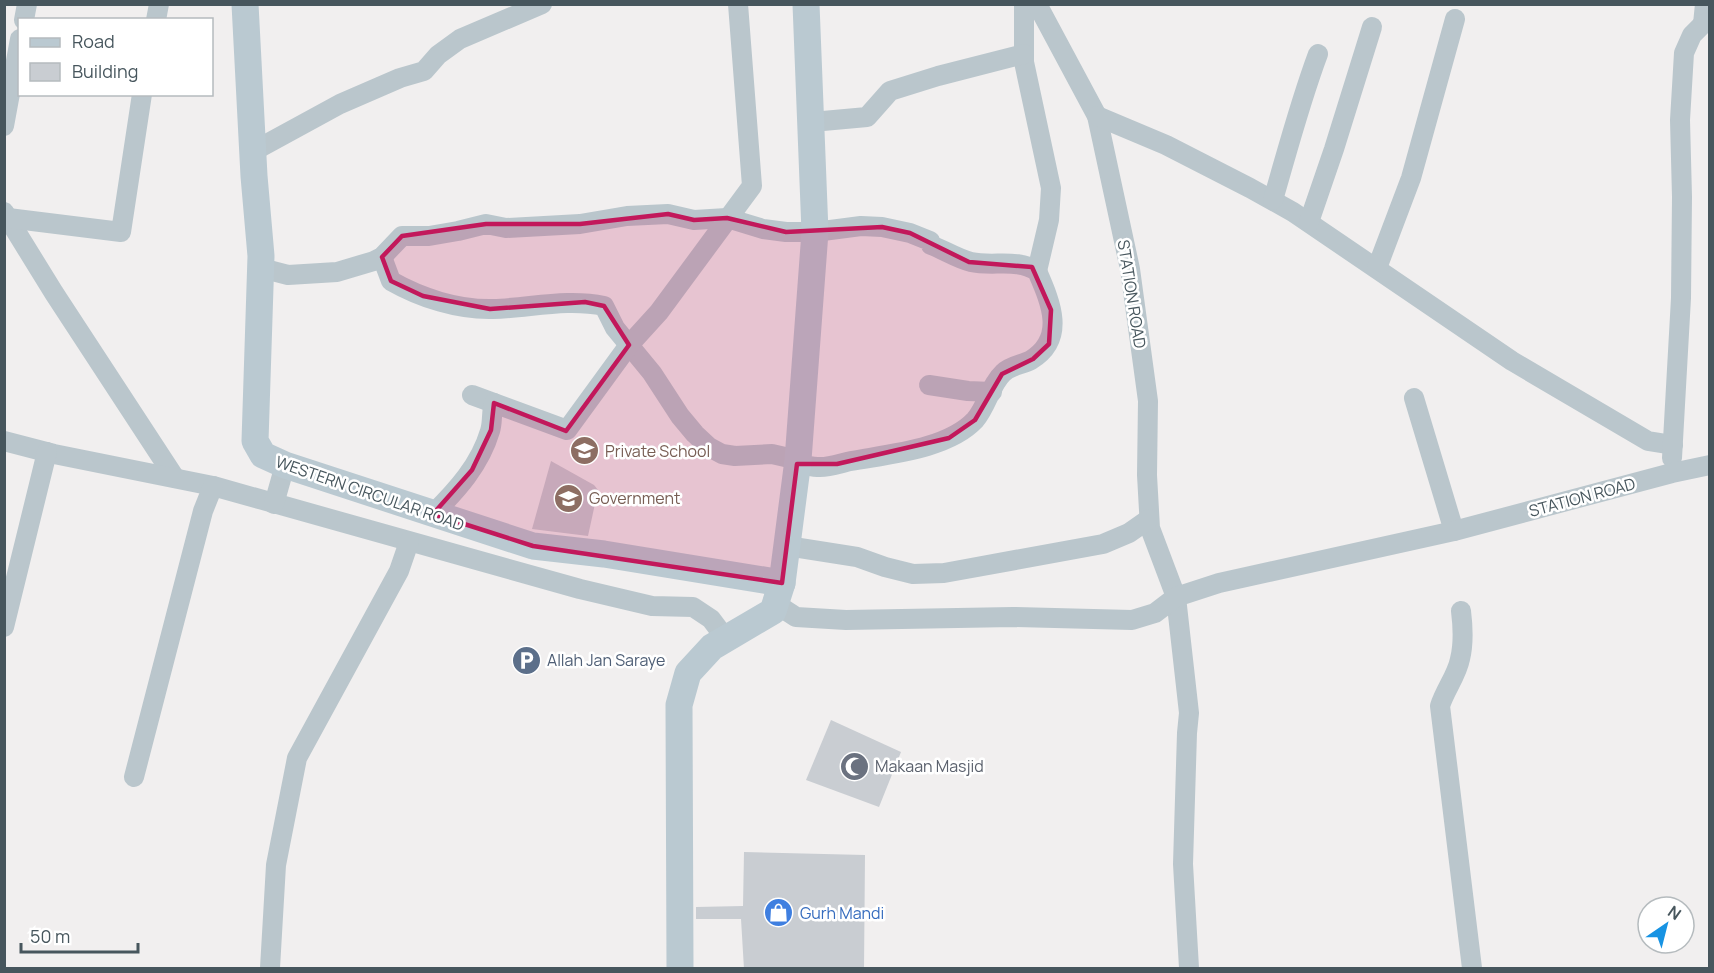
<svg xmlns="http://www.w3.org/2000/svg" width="1714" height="973" font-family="Manrope,sans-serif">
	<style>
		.building { fill: #c9cdd2 }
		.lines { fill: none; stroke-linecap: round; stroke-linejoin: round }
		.street { stroke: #bac6cc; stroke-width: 20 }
		.secondary { stroke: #bac9d1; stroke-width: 27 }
		.marked { fill: #c2185b; fill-opacity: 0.2; stroke: #c2185b; stroke-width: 4.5; stroke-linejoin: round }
		.labels { text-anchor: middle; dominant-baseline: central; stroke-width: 5; stroke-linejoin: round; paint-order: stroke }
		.street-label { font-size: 16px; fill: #47565d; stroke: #fff }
		.education-label { font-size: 16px; fill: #785e54; stroke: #fff; text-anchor: start }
		.service-label { font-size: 16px; fill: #4e5e75; stroke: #fff; text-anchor: start }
		.worship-label { font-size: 16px; fill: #5b616d; stroke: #fff; text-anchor: start }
		.shop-label { font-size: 16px; fill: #366cbe; stroke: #fff; text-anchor: start }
	</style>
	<rect width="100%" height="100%" fill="#f1efef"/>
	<g class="building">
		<polygon points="551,461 594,485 598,490 588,536 532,529"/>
		<polygon points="831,720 901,752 879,807 806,780"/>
		<polygon points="744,852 865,855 864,969 744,969 741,919 696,919 696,907 743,906"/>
	</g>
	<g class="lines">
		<g class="street">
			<polyline points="1024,4 1024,62 1051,188 1049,220 1037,271"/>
			<polyline points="1037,4 1097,116 1130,269 1148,401 1147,475 1150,528 1176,597 1189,713 1187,733 1183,864 1189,968"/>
			<polyline points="24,20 27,4"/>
			<polyline points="156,20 159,4"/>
			<polyline points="1703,24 1705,4"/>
			<polyline points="1097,116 1166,145 1250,188 1293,212 1512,361 1648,441 1673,445"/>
			<polyline points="812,122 867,117 890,91 938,76 1024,54"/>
			<polyline points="4,126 20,39"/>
			<polyline points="252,152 340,104 400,78 424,71 438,55 460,39 542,4"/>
			<path d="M1273,200c14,-48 27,-98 45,-146"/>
			<polyline points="4,212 54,293 175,478"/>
			<polyline points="8,218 121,232 142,94"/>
			<polyline points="1309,222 1334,149 1372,27"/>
			<path d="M382,257l9,24c30,17 67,29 102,28 37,-1 74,-11 111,-3l11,22 37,45 28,43 15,18 14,13 13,7 13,2 37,-2 26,6"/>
			<path d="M261,268l27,7 49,-3 37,-11 8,-4 20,-21h27l29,-5 28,-7 20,4 74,-4 47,-8 41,-2 26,6 33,-2 36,11 23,3h29l46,-6 21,1 28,6 20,8 1,4c13,5 27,14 40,17 22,5 46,-4 66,9 13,30 30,67 -6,89 -9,5 -20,5 -28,13 -12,11 -16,33 -28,47 -27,29 -86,34 -124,41 -10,2 -20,6 -31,6 -7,0 -15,-2 -23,-3"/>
			<polyline points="1377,268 1411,178 1455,19"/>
			<polyline points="929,385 968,391 992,392"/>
			<polyline points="472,395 567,430 629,345 659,312 752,186 738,4"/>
			<polyline points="1414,398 1454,531"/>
			<polyline points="4,441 54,454 213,486 580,589 652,606 693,607 711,619 726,639"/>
			<polyline points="1672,458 1681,298 1682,197 1680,120 1684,53 1692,35 1703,24 1710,22"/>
			<polyline points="274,504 285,465"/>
			<path d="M433,514c24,-24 47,-49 57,-83 3,-9 1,-19 4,-28"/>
			<polyline points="787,546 857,557 885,567 913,574 944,573 1103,544 1129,533 1149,519"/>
			<polyline points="776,604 796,617 846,620 1013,617 1132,620 1155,613 1176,597 1219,583 1454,531 1672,473 1710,465"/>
			<path d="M1461,611c2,16 3,32 -1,48 -3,16 -15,31 -20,47l32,262"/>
			<polyline points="4,627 47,452"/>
			<polyline points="134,777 203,511 213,486"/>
			<polyline points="270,968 276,865 297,758 399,571 409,542"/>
		</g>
		<g class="secondary">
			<polyline points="245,4 254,176 261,256 255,441 263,455 285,465 533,546 604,554 782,583"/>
			<polyline points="680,968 679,705 688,673 712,647 773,611 782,583 798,460 815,232 806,4"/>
		</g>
	</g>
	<path class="marked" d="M668,214l26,6 33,-2 59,14 96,-5 28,6 59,29 63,5 19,43 -2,34 -16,15 -31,15 -27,46 -26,18 -112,26h-40l-15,119 -249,-37 -100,-32 39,-44 19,-40 3,-27 72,28 63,-86 -25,-39 -19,-4 -95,7 -67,-13 -32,-15 -9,-24 20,-21 84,-12h94z"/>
	<defs>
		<symbol id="school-disc" viewBox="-11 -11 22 22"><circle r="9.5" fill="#8d6e63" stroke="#fff"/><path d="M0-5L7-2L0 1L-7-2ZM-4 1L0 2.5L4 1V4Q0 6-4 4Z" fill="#fff"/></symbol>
		<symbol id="parking-disc" viewBox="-11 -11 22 22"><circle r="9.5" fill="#5c6f8a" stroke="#fff"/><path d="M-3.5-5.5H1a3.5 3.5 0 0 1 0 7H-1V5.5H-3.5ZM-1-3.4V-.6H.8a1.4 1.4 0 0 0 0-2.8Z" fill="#fff"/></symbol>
		<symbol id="mosque-disc" viewBox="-11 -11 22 22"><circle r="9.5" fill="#6b7280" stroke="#fff"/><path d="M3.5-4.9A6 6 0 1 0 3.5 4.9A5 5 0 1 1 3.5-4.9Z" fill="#fff"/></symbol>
		<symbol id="shop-disc" viewBox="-11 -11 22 22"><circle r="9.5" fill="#3f7fe0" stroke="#fff"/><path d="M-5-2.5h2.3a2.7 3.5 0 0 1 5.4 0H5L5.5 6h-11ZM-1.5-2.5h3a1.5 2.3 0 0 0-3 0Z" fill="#fff"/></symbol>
	</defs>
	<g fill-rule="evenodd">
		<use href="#school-disc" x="568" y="434" width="33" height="33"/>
		<use href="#school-disc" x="552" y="482" width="33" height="33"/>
		<use href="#parking-disc" x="510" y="644" width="33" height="33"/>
		<use href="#mosque-disc" x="838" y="750" width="33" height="33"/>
		<use href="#shop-disc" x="762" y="896" width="33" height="33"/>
	</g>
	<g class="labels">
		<g class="street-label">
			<text transform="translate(1132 294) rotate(81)">STATION ROAD</text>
			<text transform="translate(370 493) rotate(19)">WESTERN CIRCULAR ROAD</text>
			<text transform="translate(1582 497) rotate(-15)">STATION ROAD</text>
		</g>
		<g class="education-label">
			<text x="605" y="451">Private School</text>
			<text x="589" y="498">Government</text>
		</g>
		<g class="service-label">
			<text x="547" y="660">Allah Jan Saraye</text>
		</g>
		<g class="worship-label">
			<text x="875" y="766">Makaan Masjid</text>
		</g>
		<g class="shop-label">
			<text x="800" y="913">Gurh Mandi</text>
		</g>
	</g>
	<rect width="1714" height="973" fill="none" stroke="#47565d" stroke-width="12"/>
	<rect x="18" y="18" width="195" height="78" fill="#ffffff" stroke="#b5bbbe" stroke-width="1.5"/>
	<rect x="30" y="38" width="30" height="9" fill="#bac9d1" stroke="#b5bbbe" stroke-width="1.5"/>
	<text x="72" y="48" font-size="18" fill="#47565d">Road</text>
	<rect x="30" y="63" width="30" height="18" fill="#c9cdd2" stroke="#b5bbbe" stroke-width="1.5"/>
	<text x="72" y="78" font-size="18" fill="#47565d">Building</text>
	<g transform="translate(1666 925) rotate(35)"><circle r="28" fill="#ffffff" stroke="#b5bbbe" stroke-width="1.5"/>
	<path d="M0-4.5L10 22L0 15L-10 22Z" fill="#1793e3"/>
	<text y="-9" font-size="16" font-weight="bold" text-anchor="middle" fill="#47565d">N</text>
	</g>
	<path d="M21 943v9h117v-9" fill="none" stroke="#47565d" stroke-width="3"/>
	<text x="30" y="943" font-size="18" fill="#47565d" stroke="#ffffff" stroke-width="4.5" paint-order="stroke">50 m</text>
</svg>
